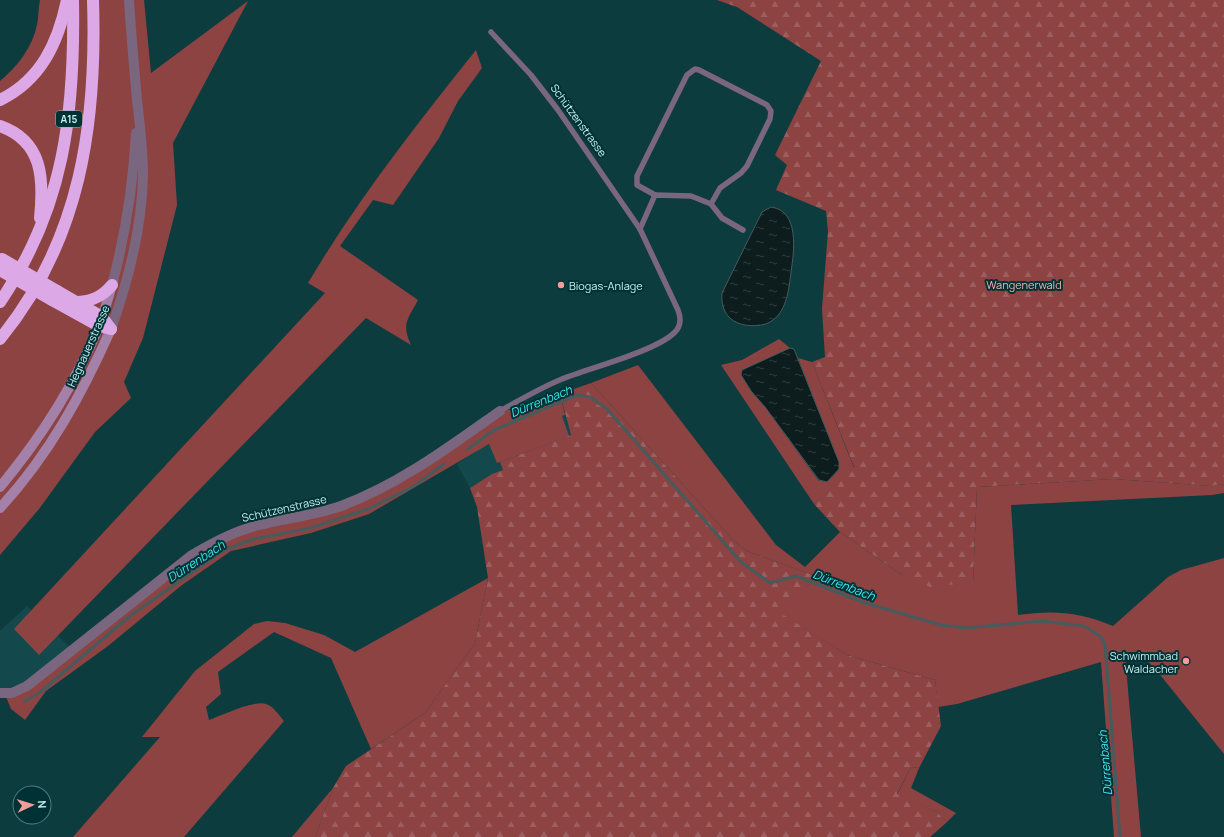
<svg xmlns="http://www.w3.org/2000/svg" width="1224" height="837" font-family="Manrope,sans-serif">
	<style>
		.built { fill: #13494c }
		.green { fill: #8e4343 }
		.forest { fill: url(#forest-firs) }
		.water { fill: url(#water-ripples); stroke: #455b5d }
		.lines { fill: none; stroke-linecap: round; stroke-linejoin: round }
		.stream { stroke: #455b5d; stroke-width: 3 }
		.service { stroke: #7b667f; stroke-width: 5.5 }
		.minor { stroke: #7b667f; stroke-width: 10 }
		.tertiary { stroke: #7b667f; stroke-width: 10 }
		.secondary { stroke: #a381a9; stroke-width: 10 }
		.motorway { stroke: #dca8e6; stroke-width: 12 }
		.motorway-bridge { stroke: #dca8e6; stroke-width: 12 }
		.poi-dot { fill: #f59b99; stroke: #003235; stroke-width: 1.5 }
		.labels { text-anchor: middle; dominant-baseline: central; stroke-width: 4; stroke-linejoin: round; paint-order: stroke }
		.shield { fill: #003235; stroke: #8bb6b9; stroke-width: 1 }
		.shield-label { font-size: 10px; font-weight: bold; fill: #c7eff1 }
		.street-label { font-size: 11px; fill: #c7eff1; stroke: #003235 }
		.park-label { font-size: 11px; fill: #f5b1af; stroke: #003235 }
		.poi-label { font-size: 11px; fill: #c7eff1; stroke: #003235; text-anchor: start }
		.water-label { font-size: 12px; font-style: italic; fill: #3de7f1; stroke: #003235 }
	</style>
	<defs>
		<pattern id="forest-firs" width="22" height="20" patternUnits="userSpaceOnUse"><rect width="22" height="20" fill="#8e4343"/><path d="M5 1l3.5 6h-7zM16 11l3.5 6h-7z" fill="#9c5e5f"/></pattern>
		<pattern id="water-ripples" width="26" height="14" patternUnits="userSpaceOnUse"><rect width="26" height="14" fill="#0d1c1d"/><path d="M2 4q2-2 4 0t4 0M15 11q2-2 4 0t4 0" fill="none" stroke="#2f3d3e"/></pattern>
	</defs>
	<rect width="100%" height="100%" fill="#0d3c3f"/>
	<g class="built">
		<polygon points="565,415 572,435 500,462 503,470 492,474 470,488 457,464 482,447"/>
		<polygon points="27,606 73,650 27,686 0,693 0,631"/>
	</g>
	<g class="green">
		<path d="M40,0h104l7,73 97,-72 -75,142 4,62 -34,133 -19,44 7,16 -36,34 -56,77 -39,46v-474c18,-15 32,-33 37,-56 2,-8 1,-17 3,-25z"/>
		<path d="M476,50l6,18 -24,33 -19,37 -46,67 -20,-5 -33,46 78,54c-10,19 -17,24 -7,45l-45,-27 -327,337 -25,-26 311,-336 -17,-10c49,-83 109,-159 168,-233z"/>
		<path d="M779,339l11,9 -48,22 9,21 14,16 53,73c10,5 15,-4 21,-11v-7l-41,-104 14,4 42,106 -40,36 -93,-139 21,-5z"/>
		<path d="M638,365l138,180 29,22 35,-35 62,43 71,7 4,-95 136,-8 99,7 12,-2v9l-12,2 -201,10 7,110c36,-5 61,-3 95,11l55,-49 13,-7 43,-12v196l-67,-83 -19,-20 -13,5 16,181h-27l-13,-175 -144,42 -19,3 -3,-27 -88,-25 -66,-41 35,-38 -69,-25 -13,-10 -143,-158z"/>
		<polygon points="560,394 565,415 562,416 569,436 497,463 489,444 369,514 311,533 231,551 182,585 108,646 46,691 25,720 11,709 5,694 12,693 213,542 369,495 500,411 522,408"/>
		<path d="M488,578l-13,65 -50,70 -54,36 -40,-91 -57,-26 -56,40 3,22 -15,13 3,13c14,-5 44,-20 57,-16 8,3 13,11 18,17l-100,116h-111l87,-100h-18l53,-66 59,-47 13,-3 18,2 39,12 31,17z"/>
		<polygon points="911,767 919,768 911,788 956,813 947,822 937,812 897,795"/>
		<polygon points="333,788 315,837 292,837"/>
	</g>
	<g class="forest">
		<polygon points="717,0 1224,0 1224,484 1212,486 1113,479 977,487 973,582 930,587 902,575 840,532 814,504 854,467 812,362 825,357 822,309 828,231 826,211 776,190 787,165 775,155 821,61 737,7"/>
		<polygon points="591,383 734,541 747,551 816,576 782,614 847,655 935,680 941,726 919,768 911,767 897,794 937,812 947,822 930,837 315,837 333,788 346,766 425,713 475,643 488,578 477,507 470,488 492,474 503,470 500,462 571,435 560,394"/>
	</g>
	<g class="water">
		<path d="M771,207c29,4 23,45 20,65 -2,16 -4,38 -18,48 -8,7 -26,7 -35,3 -13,-5 -17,-17 -16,-30l40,-81z"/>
		<polygon points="790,348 794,349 839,462 839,469 827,482 819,480 765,407 751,391 741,375 742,370"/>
	</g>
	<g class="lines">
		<g class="stream">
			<polyline points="468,449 494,430 577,395 590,397 607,409 741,562 770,583 796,576 865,603 941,625 966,628 1042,621 1084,626 1100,636 1105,644 1120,837"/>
			<polyline points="25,701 39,693 130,616 224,550 254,539 311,528 368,509 414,486 444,464"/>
		</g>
		<g class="service">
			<path d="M491,32l40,43 27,35 82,119 38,81c3,8 3,16 -3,22 -18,19 -86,36 -113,47 -22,9 -42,21 -62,32"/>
			<polyline points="655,195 637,185 637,176 687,75 695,69 699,70 767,105 771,111 770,119 747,166 741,173 720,188 711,204 722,218 743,230"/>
			<polyline points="640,229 655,195 691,196 711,204"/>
		</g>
		<path class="minor" d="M0,693h12l15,-7 165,-131c20,-12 40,-23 63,-29 29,-8 58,-10 86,-20 59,-22 108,-59 159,-95"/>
		<g class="tertiary">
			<path d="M112,285c14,-52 21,-99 24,-152"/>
			<path d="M111,329c18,-50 31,-101 32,-154 0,-25 -3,-50 -6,-75 -3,-34 -6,-67 -8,-100"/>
		</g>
		<g class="secondary">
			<path d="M0,487c40,-48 75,-103 99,-161 5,-13 9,-27 13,-41"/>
			<path d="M0,508c49,-53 82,-114 111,-179"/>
		</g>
		<g class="motorway">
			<path d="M0,100c41,-20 58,-57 67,-100"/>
			<path d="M0,126c43,15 44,53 40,92"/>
			<polyline points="57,291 102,317 111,329"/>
			<polyline points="52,300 99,326 111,329"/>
			<path d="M0,302c65,-95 75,-191 73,-302"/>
			<path d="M78,302c15,-1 25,-6 34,-17"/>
			<path d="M0,339c81,-99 97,-216 93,-339"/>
		</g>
		<g class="motorway-bridge">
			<polyline points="2,259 57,291"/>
			<polyline points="0,270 52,300"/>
		</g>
	</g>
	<g class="poi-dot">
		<circle cx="561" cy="285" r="4"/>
		<circle cx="1186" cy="661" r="4"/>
	</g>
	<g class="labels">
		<rect class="shield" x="56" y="111" width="26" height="16" rx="3"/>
		<g class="shield-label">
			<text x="69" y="119">A15</text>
		</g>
		<g class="street-label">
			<text transform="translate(579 120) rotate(54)">Schützenstrasse</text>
			<text transform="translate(88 346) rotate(-66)">Hegnauerstrasse</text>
			<text transform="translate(284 508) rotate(-13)">Schützenstrasse</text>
		</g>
		<g class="park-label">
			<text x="1024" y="284">Wangenerwald</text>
		</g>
		<g class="poi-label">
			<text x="569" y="285">Biogas-Anlage</text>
			<text x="1178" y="655" text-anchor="end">Schwimmbad<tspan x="1178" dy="13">Waldacher</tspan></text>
		</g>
		<g class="water-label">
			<text transform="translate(541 401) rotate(-22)">Dürrenbach</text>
			<text transform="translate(196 561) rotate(-33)">Dürrenbach</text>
			<text transform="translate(844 585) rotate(21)">Dürrenbach</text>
			<text transform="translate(1105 763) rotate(-95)">Dürrenbach</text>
		</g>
	</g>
	<g transform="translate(32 805) rotate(86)"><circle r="19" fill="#003235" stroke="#507e80"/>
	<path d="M0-3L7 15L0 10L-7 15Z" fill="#f59b99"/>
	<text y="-6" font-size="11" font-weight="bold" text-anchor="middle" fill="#c7eff1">N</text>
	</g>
</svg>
